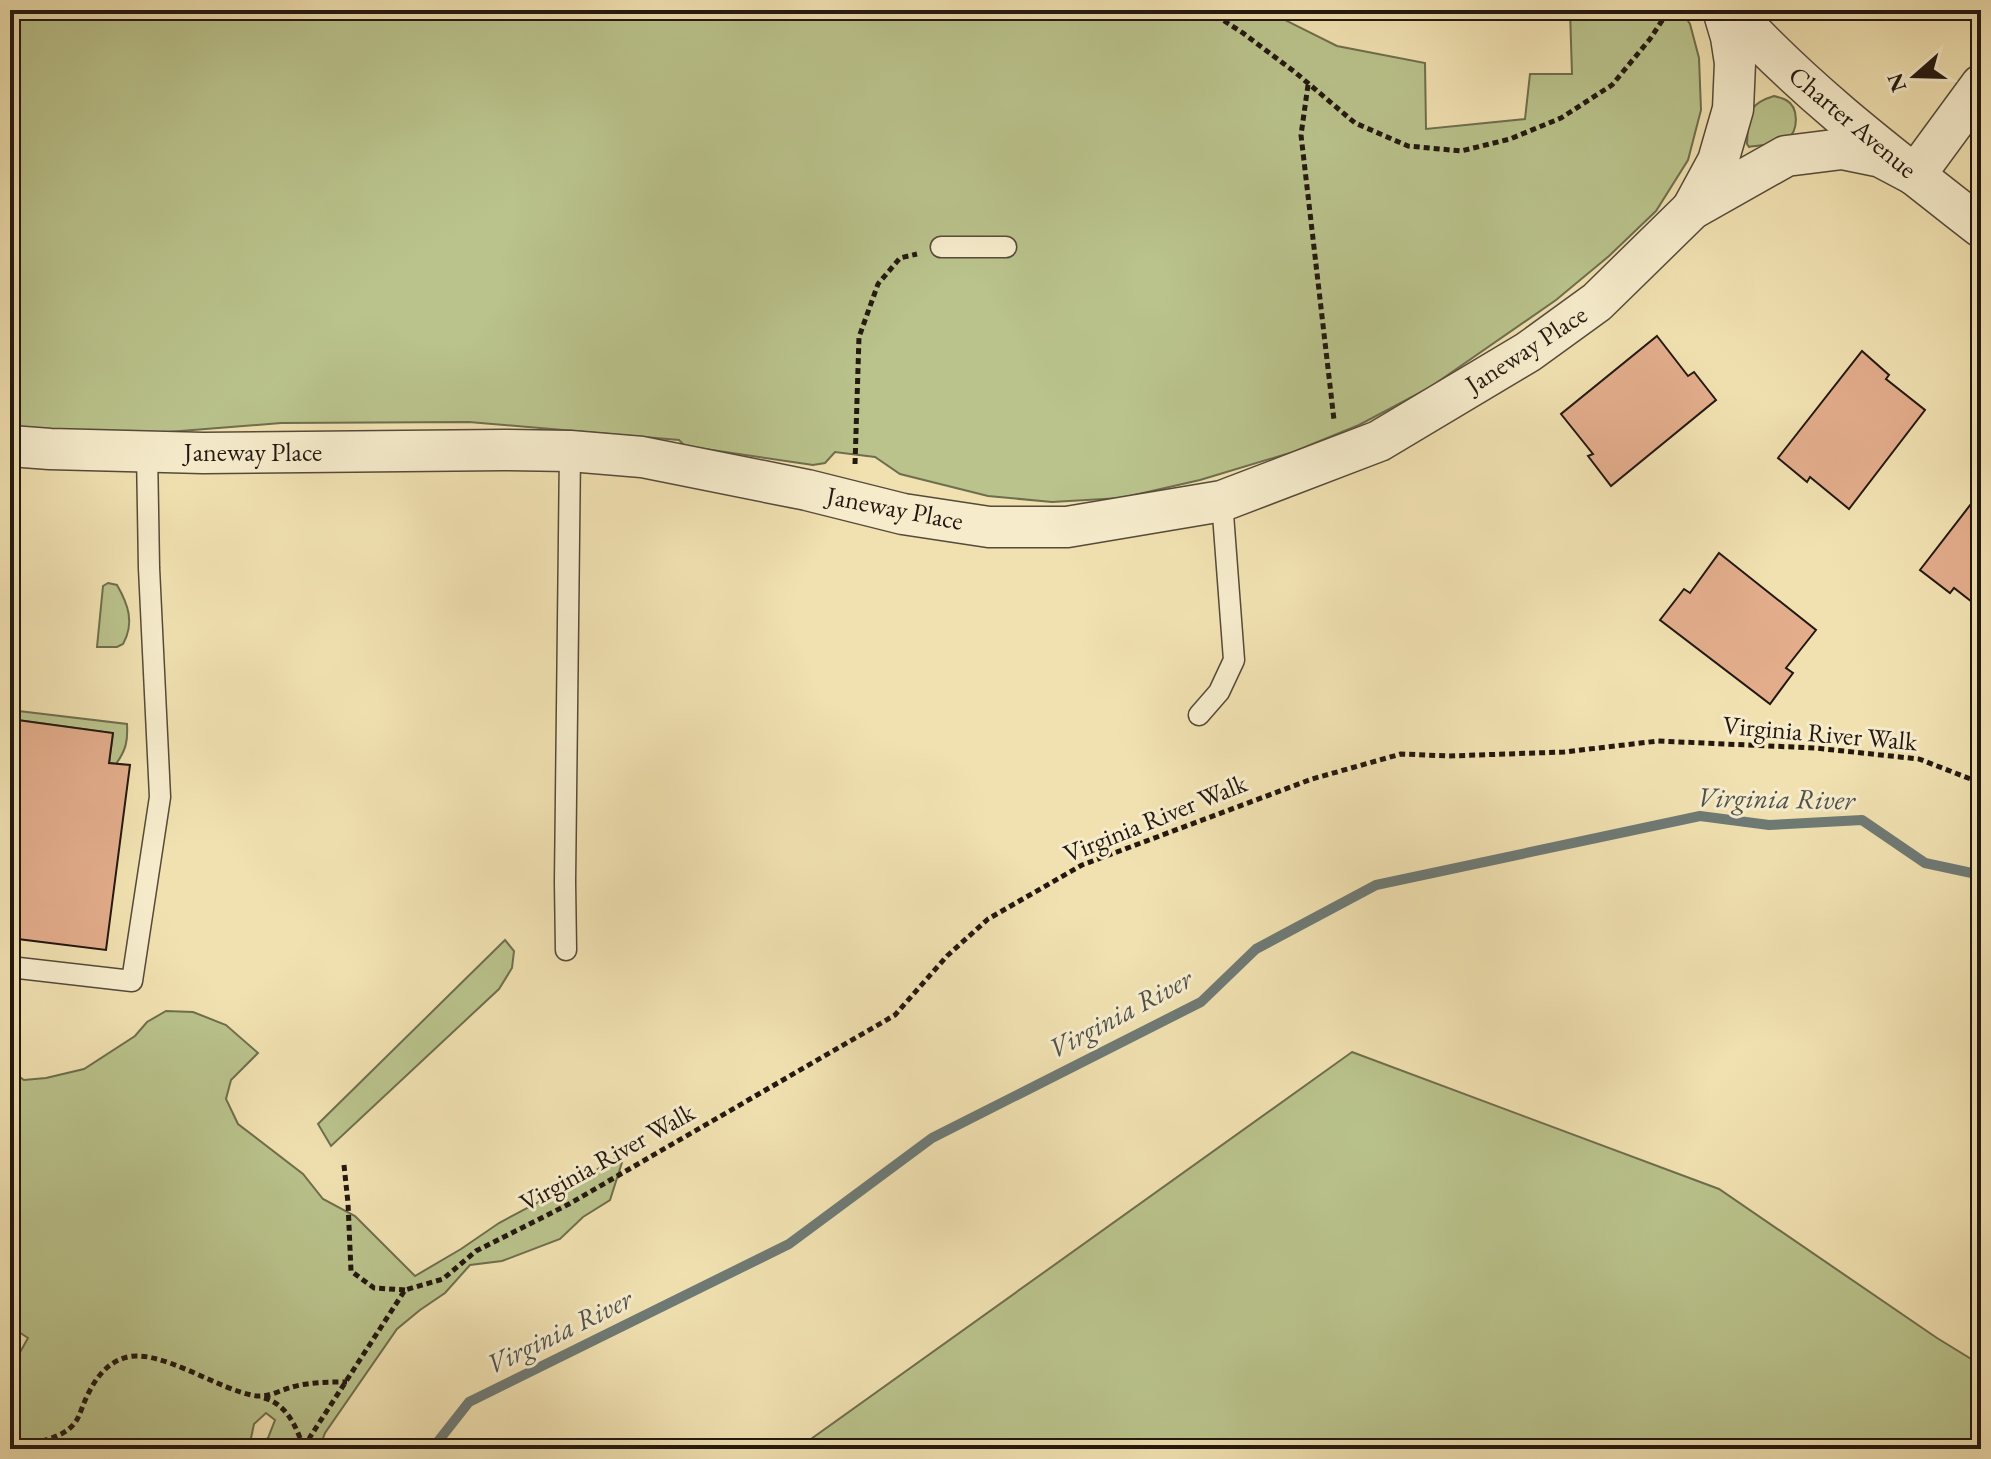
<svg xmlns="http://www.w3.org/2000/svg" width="1991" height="1459" font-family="'EB Garamond',serif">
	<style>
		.green { fill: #bac38c; stroke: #6e6e4e; stroke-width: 2; fill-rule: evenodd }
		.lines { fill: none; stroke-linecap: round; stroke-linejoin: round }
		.stream { stroke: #6e7a75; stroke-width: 10 }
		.building { fill: #e3ad8c; stroke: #231811; stroke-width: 2 }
		.service-casing { stroke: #564a39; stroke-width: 23 }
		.minor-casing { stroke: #564a39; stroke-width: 43 }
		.path { stroke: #231811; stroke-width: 5; stroke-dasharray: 6 4; stroke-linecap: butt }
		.service { stroke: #f6eccc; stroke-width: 20 }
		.minor { stroke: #f6eccc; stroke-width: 40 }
		.labels { text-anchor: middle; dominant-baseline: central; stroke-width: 6; stroke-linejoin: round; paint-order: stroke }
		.street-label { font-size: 26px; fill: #231811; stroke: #f6eccc }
		.water-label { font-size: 28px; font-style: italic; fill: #4f514b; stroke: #f6eccc }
	</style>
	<rect width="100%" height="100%" fill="#f1e1b1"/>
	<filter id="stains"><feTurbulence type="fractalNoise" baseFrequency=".0025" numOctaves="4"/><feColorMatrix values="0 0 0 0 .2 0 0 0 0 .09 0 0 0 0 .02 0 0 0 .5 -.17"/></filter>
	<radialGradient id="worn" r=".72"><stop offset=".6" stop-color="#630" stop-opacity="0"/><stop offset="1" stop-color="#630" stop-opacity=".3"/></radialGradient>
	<g class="green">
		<polygon points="10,10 1265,10 1337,46 1425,63 1426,129 1525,119 1530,74 1572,74 1570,10 1681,10 1690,24 1699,58 1701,110 1688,160 1656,211 1609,256 1556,300 1429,388 1359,425 1293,452 1200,480 1121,498 1052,502 988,496 900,474 875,457 835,452 825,463 813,465 685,446 679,440 469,422 281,423 130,435 10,426"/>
		<path d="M1774,96c4,1 8,2 12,4 13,7 13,31 1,39 -10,6 -27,6 -38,8l-2,-3c2,-27 -3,-39 27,-48z"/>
		<path d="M108,583l9,2c11,19 18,38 6,59l-6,3h-20l6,-61z"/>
		<path d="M10,710l117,14c1,17 -1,26 -11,40l-7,-1 4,-30 -103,-14z"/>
		<polygon points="505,940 514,951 512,968 499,989 331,1146 318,1124"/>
		<path d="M166,1011l27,1 33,13 32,28 -27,27 -5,19 12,25 65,50 20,25 32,17 60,60 46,-27 38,-26 70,-37 56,-33 -15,47 -27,17 -23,22 -58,22 -32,4 -25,28 -25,17 -23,19 -72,104 -6,16h-309v-79l18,-32 -18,-12v-256l14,10 22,-2 38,-9 51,-33 12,-14zM266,1413l9,7 -7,18 -12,7 -5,-7 3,-14z"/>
		<polygon points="1352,1052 1719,1189 1937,1338 1981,1365 1981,1449 797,1449"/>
	</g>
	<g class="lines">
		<polyline class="stream" points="432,1449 469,1402 789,1244 932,1138 1201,1002 1256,949 1376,885 1700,816 1769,825 1862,820 1925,863 1981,875"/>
	</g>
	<g class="building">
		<polygon points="1657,336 1688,376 1694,372 1716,400 1611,486 1588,456 1593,454 1561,414"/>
		<polygon points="1862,351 1889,375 1886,379 1925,410 1849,509 1810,477 1807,482 1778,458"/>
		<polygon points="1981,491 1981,609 1954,588 1950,593 1920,570"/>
		<polygon points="1719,553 1816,630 1786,668 1793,673 1770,704 1660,620 1684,589 1690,593"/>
		<polygon points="10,719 113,733 109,763 130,765 106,950 10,938 10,853 12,837 10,837"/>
	</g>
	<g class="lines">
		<defs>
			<g id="service">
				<polyline points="941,247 1006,247"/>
				<polyline points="1199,715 1219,692 1234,660 1222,501"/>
				<polyline points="566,950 565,882 570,451"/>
				<polyline points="10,967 132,981 160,797 149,568 147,451"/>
			</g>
			<g id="minor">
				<path d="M1731,10c74,82 163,149 250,217"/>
				<polyline points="1915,175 1981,85"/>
				<polyline points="1692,209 1718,161 1733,109 1735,63 1731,37 1723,10"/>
				<polyline points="10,446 50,449 203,453 504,450 570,451 642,457 807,490 903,514 989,527 1067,527 1222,501 1379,441 1528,352 1597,302 1692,209 1786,156 1842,149 1881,157 1915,175"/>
			</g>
		</defs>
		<use href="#service" class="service-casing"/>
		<use href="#minor" class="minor-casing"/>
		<g class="path">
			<polyline points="1207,10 1243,33 1296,73 1355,123 1408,146 1461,151 1510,139 1561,118 1612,85 1650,39 1669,10"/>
			<polyline points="1308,85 1301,135 1334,420"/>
			<polyline points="855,464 859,337 878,284 900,258 917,254"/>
			<polyline points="344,1165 348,1203 351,1271 374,1288 405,1290"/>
			<path d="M264,1398c23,6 33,30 40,51"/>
			<path d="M13,1449c17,-6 44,-9 57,-21 7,-6 9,-12 12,-20 8,-21 20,-43 42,-50 34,-12 95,33 133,38 12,1 24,-6 35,-9 18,-5 36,-5 55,-5"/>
			<polyline points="306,1449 310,1437 405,1290 443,1279 476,1251 569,1204 895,1015 947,956 988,919 1082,865 1312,779 1401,754 1449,756 1564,752 1658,741 1815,748 1919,759 1981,783"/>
		</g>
		<use href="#service" class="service"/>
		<use href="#minor" class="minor"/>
	</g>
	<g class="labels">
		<g class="street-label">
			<text transform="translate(1853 122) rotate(40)">Charter Avenue</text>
			<text transform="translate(1526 349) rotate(-33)">Janeway Place</text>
			<text x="253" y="452">Janeway Place</text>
			<text transform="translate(895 508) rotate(11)">Janeway Place</text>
			<text transform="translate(1820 733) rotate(5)">Virginia River Walk</text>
			<text transform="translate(1155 818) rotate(-22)">Virginia River Walk</text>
			<text transform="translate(607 1157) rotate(-29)">Virginia River Walk</text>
		</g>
		<g class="water-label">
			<text transform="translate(1776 798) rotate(1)">Virginia River</text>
			<text transform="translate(1120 1013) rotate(-28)">Virginia River</text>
			<text transform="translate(559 1331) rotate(-26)">Virginia River</text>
		</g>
	</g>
	<rect width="1991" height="1459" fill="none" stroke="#f1e1b1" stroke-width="40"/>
	<rect x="12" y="12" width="1967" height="1435" fill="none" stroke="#231811" stroke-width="4"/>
	<rect x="20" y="20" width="1951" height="1419" fill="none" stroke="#231811" stroke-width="2"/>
	<g transform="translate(1915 76) rotate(250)" stroke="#f6eccc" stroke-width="6" paint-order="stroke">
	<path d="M0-6L14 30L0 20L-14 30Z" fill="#231811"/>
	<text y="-12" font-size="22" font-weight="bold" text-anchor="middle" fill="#231811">N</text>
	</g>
	<rect width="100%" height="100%" filter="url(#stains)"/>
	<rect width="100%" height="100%" fill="url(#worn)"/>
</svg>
